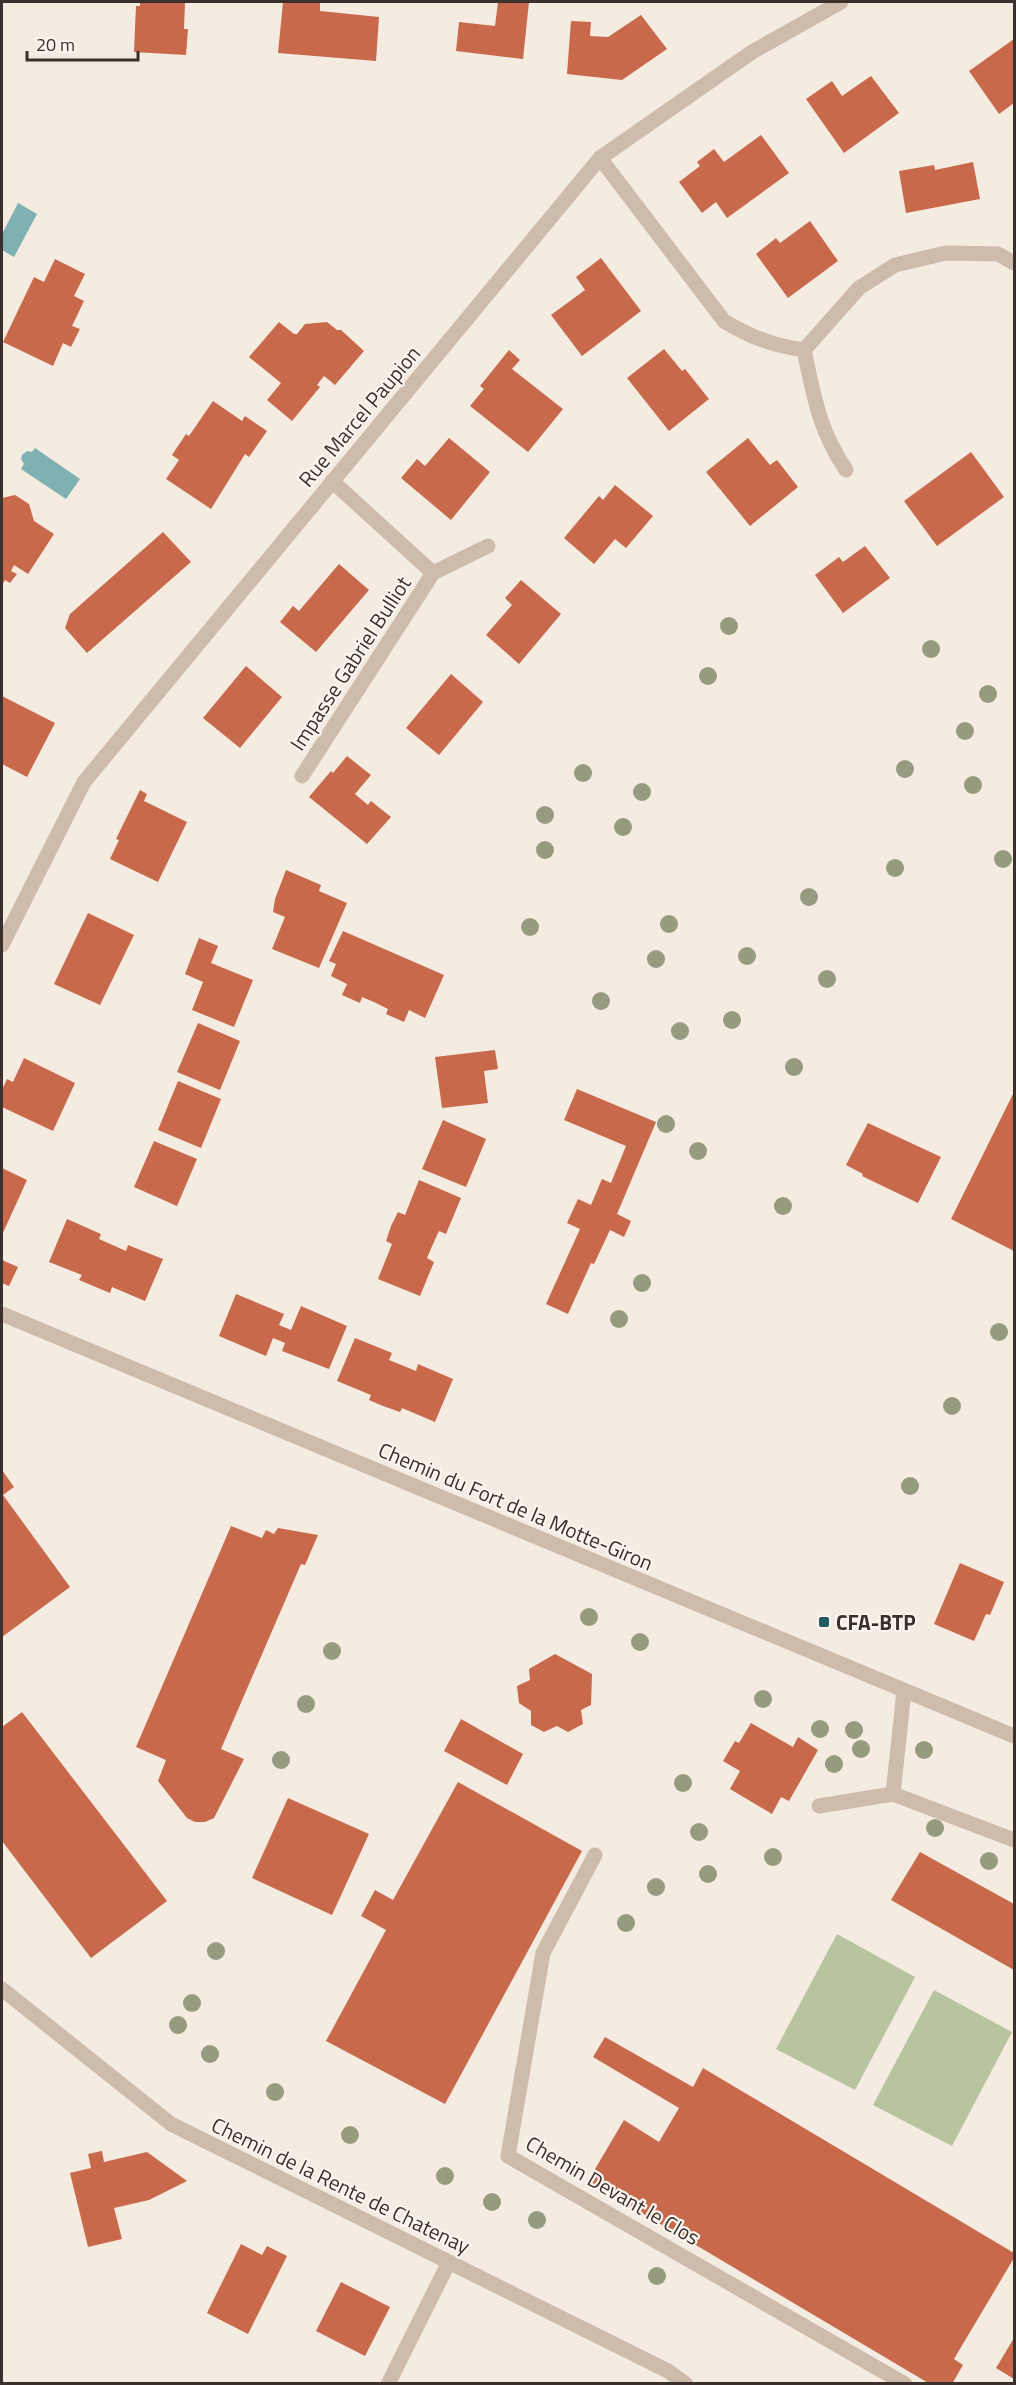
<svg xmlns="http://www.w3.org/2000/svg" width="1016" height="2385" font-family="'Titillium Web',sans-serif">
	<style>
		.green { fill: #b8c4a0 }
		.water { fill: #7fb0b2 }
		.building { fill: #c8694b }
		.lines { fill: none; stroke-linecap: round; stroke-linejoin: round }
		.minor { stroke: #cdbbac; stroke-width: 15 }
		.tree { fill: #969b7f }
		.poi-dot { fill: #1f5a5e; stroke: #fbf5ee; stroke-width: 2 }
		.labels { text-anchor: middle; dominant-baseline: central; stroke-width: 4.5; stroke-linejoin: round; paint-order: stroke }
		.street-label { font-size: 21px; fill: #3b302b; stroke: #fbf5ee }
		.poi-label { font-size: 21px; font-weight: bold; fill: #3b302b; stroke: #fbf5ee; text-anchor: start }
	</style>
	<rect width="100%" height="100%" fill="#f4ebe1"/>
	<g class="green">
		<polygon points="837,1934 915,1977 855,2090 776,2049"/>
		<polygon points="934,1990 1012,2032 952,2146 873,2105"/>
	</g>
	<g class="water">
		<polygon points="18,203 37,214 14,257 2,250 2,234"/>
		<polygon points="35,448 80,479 66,499 21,469 24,464 21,459 22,455 27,451 32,452"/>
	</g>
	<g class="building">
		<polygon points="140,2 185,2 184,29 188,29 186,55 134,52 136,6 140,6"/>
		<polygon points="283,2 320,2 320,11 379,17 376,61 278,53"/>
		<polygon points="498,2 529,2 523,59 456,51 459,22 495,26"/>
		<polygon points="641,15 667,49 622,80 567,74 571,21 591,22 590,36 608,37"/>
		<polygon points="1014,39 1014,103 999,114 969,71"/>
		<polygon points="871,76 899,113 844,153 806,99 832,81 842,96"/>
		<polygon points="761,135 789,173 727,218 716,202 702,213 679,182 700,166 697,162 714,149 724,162"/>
		<polygon points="973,162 980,199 906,213 899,171 934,165 935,170"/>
		<polygon points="810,221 838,261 788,298 756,254 776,238 780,243"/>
		<polygon points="601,258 641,311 582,356 551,315 585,290 576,277"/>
		<polygon points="55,259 85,274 74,296 84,301 72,326 80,329 71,347 63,343 53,366 3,342 34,277 44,282"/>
		<polygon points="279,322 294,334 297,334 305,324 327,322 337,330 341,330 364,351 335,385 324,376 317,385 320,387 292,421 267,400 281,383 249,357"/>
		<polygon points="664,349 682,371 685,369 709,399 669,431 627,378"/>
		<polygon points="509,350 520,360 512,369 563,409 528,452 470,406 484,389 480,386"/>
		<polygon points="213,401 242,421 245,416 267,431 249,457 245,454 211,509 166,479 179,460 172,455 186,434 189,436"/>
		<polygon points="449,438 490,472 451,520 401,478 417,459 425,466"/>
		<polygon points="748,438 770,465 777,460 798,487 750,526 706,472"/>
		<polygon points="971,452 1004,497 937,546 904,501"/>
		<polygon points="615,485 653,516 626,548 615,539 594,564 564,538 599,496 603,500"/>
		<polygon points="15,495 29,504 34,521 54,534 28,574 14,565 11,571 17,574 10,583 5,580 2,585 2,498"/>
		<polygon points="163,532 191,562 87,653 65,628 70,614"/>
		<polygon points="865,546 890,578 843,613 815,575 839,557 843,562"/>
		<polygon points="339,564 369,590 316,652 280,622 293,606 299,611"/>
		<polygon points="521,580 561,614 519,664 486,635 512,605 505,598"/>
		<polygon points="246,666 282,697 240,748 203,718"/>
		<polygon points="451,674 483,702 439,755 406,728"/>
		<polygon points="2,696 55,723 27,777 2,764"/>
		<polygon points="347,756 371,775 355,794 368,805 371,801 391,817 367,844 309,797 331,771 333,773"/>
		<polygon points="140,790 147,794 144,801 187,822 158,882 110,859 119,840 116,839"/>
		<polygon points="286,870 321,885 319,891 347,903 319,968 272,949 285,917 273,912 275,899"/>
		<polygon points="88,913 134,935 100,1005 54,984"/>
		<polygon points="343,931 444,975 425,1018 409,1010 404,1022 386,1014 388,1009 374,1002 362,997 360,1003 342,995 347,984 331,976 336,964 329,961"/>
		<polygon points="199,938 218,946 211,963 253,980 234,1027 192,1010 203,982 185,974"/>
		<polygon points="198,1023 240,1041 220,1090 177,1072"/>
		<polygon points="495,1050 498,1069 484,1071 488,1103 442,1108 435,1057"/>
		<polygon points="24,1058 75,1083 53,1131 2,1107 2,1090 7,1079 13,1082"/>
		<polygon points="178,1081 221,1099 201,1148 158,1130"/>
		<polygon points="577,1089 656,1122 617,1214 631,1221 624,1237 610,1230 594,1264 591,1263 568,1314 546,1304 580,1229 567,1223 578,1199 591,1205 602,1179 611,1183 626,1146 564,1120"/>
		<polygon points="1014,1092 1014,1251 951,1219"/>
		<polygon points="443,1120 486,1139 466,1187 422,1169"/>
		<polygon points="868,1123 941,1157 918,1203 862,1176 863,1174 846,1165"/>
		<polygon points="154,1141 197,1159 177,1206 134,1187"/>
		<polygon points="2,1168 27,1180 2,1235"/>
		<polygon points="419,1180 461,1198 446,1234 439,1231 433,1244 427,1258 434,1262 420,1296 378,1279 392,1244 386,1241 391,1226 398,1212 405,1215"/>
		<polygon points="67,1219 101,1234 99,1239 126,1251 128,1245 163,1259 145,1301 112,1287 110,1293 79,1280 82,1275 49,1262"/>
		<polygon points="2,1260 18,1267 9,1286 2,1283"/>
		<polygon points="236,1294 284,1314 279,1325 291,1330 301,1306 347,1326 329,1369 282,1351 285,1343 273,1338 266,1356 219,1336"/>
		<polygon points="355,1338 392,1353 389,1360 416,1371 418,1364 453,1379 435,1422 402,1408 400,1412 383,1406 369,1400 371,1395 337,1381"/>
		<polygon points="2,1470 14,1487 3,1495 70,1587 2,1637"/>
		<polygon points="231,1526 262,1538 266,1530 274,1534 278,1528 318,1535 305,1565 301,1564 221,1749 244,1759 214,1818 205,1822 195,1822 187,1818 158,1781 166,1760 136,1747"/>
		<polygon points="960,1563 1004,1582 990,1615 986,1614 974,1641 934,1624"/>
		<polygon points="555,1654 592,1674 591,1705 581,1710 583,1724 568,1732 557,1726 544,1732 531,1725 531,1711 519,1703 517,1686 530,1680 529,1669"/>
		<polygon points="22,1712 167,1901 91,1958 2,1841 2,1727"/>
		<polygon points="461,1719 523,1754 507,1785 444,1751"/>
		<polygon points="751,1723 793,1747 798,1737 818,1750 789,1801 781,1797 772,1814 730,1789 740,1771 723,1761 735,1741 739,1743"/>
		<polygon points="458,1782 582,1851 445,2104 326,2041 386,1930 361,1916 375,1890 393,1900"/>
		<polygon points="288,1798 369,1834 332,1915 252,1878"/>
		<polygon points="920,1852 1014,1904 1014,1970 891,1900"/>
		<polygon points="605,2037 693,2087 703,2068 1014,2253 1014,2258 954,2359 963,2365 952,2384 930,2384 588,2181 624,2120 659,2142 679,2108 593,2057"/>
		<polygon points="102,2151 104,2162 147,2152 187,2181 149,2200 114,2208 122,2239 88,2247 70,2173 91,2168 88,2154"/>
		<polygon points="241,2244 262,2255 267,2246 287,2256 248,2334 207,2313"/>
		<polygon points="341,2282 390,2307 365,2356 316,2331"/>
		<polygon points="1014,2338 1014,2379 996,2368"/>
	</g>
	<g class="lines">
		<g class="minor">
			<path d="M600,158l124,163c28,17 48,24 80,29"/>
			<polyline points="804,350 859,288 895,265 946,253 998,254 1014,263"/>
			<path d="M804,350c10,47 15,80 42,120"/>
			<polyline points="433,573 488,546"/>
			<polyline points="302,776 433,573 332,481"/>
			<polyline points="2,945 84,782 600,158 752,52 841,2"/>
			<polyline points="2,1314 1014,1736"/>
			<polyline points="904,1691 893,1794 1014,1840"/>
			<polyline points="819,1806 893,1794"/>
			<polyline points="595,1855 543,1953 508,2156 905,2384"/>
			<polyline points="2,1989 171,2124 668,2371 686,2384"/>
			<polyline points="388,2384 449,2262"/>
		</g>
	</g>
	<g class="tree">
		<circle cx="729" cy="626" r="9"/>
		<circle cx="931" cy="649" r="9"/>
		<circle cx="708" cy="676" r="9"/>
		<circle cx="988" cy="694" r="9"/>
		<circle cx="965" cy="731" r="9"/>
		<circle cx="905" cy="769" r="9"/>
		<circle cx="583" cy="773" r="9"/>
		<circle cx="973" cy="785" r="9"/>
		<circle cx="642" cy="792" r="9"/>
		<circle cx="545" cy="815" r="9"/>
		<circle cx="623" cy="827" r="9"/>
		<circle cx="545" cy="850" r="9"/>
		<circle cx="1003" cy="859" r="9"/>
		<circle cx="895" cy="868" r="9"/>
		<circle cx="809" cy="897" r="9"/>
		<circle cx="669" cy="924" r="9"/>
		<circle cx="530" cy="927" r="9"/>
		<circle cx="747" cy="956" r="9"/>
		<circle cx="656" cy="959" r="9"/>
		<circle cx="827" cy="979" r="9"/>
		<circle cx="601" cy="1001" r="9"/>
		<circle cx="732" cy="1020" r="9"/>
		<circle cx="680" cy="1031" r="9"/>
		<circle cx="794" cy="1067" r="9"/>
		<circle cx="666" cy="1124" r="9"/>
		<circle cx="698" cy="1151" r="9"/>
		<circle cx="783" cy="1206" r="9"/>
		<circle cx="642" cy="1283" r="9"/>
		<circle cx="619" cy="1319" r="9"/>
		<circle cx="999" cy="1332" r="9"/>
		<circle cx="952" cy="1406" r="9"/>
		<circle cx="910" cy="1486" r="9"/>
		<circle cx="589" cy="1617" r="9"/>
		<circle cx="640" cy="1642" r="9"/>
		<circle cx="332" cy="1651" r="9"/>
		<circle cx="763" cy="1699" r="9"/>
		<circle cx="306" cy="1704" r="9"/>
		<circle cx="820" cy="1729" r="9"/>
		<circle cx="854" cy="1730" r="9"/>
		<circle cx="861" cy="1749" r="9"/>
		<circle cx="924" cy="1750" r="9"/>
		<circle cx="281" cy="1760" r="9"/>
		<circle cx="834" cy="1764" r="9"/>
		<circle cx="683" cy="1783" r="9"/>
		<circle cx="935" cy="1828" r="9"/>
		<circle cx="699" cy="1832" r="9"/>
		<circle cx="773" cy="1857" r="9"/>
		<circle cx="989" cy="1861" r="9"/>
		<circle cx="708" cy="1874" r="9"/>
		<circle cx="656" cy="1887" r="9"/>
		<circle cx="626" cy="1923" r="9"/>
		<circle cx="216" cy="1951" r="9"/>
		<circle cx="192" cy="2003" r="9"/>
		<circle cx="178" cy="2025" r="9"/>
		<circle cx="210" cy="2054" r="9"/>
		<circle cx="275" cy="2092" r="9"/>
		<circle cx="350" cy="2135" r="9"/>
		<circle cx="445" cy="2176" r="9"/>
		<circle cx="492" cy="2202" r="9"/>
		<circle cx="537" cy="2220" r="9"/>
		<circle cx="657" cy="2276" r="9"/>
	</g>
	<rect class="poi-dot" x="818" y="1616" width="12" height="12" rx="3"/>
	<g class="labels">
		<g class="street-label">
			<text transform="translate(359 416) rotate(-50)">Rue Marcel Paupion</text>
			<text transform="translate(350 663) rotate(-57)">Impasse Gabriel Bulliot</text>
			<text transform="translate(516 1506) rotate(23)">Chemin du Fort de la Motte-Giron</text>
			<text transform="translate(341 2185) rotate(26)">Chemin de la Rente de Chatenay</text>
			<text transform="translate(613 2190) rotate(30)">Chemin Devant le Clos</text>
		</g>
		<g class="poi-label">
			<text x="836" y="1622">CFA-BTP</text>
		</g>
	</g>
	<rect width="1016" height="2385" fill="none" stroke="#3b302b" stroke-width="6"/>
	<path d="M27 51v9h111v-9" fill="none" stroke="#3b302b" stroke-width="3"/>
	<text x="36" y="51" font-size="18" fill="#3b302b" stroke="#fbf5ee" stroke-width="4.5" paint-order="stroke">20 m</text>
</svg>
